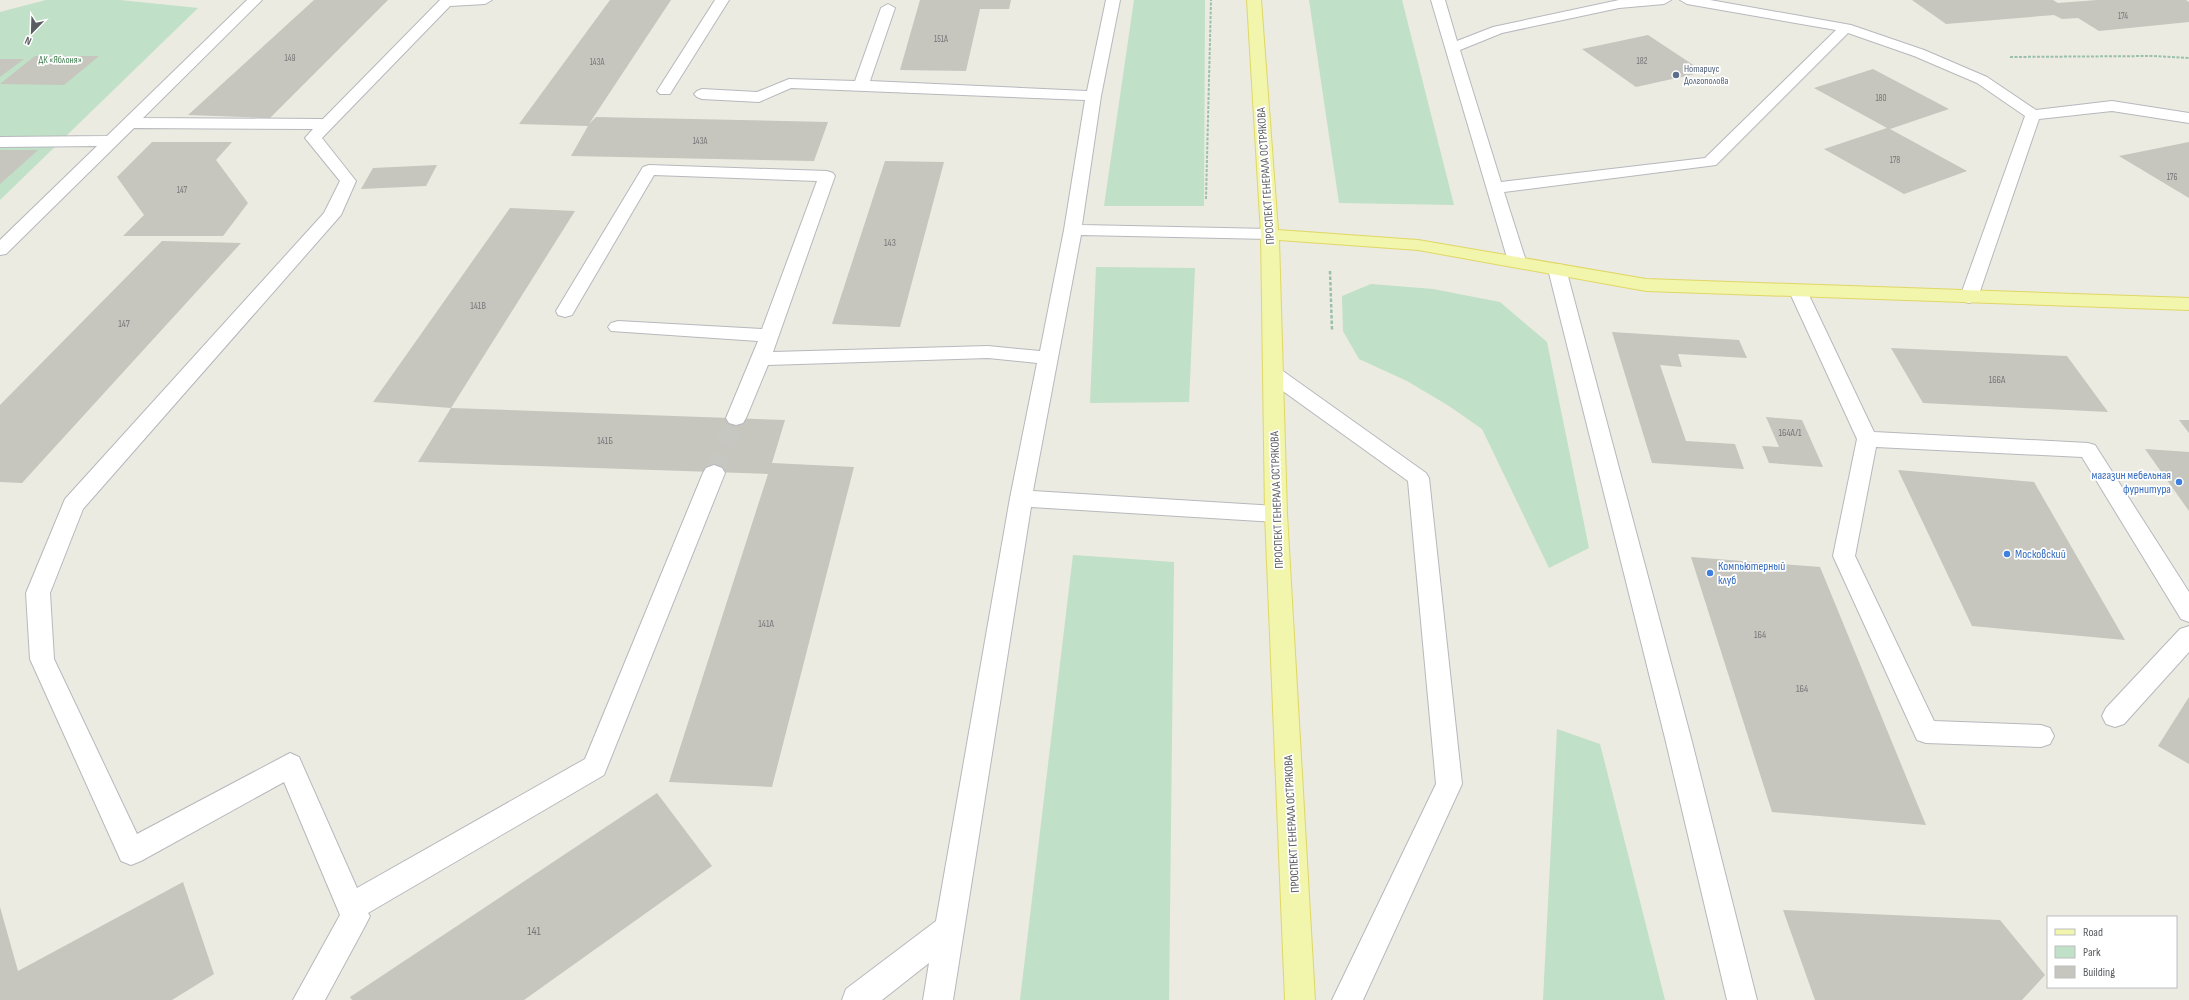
<svg xmlns="http://www.w3.org/2000/svg" width="2189" height="1000" font-family="'Sofia Sans Condensed',sans-serif">
	<style>
		.green { fill: #c0e0c7 }
		.building { fill: #c6c5be }
		.lines { fill: none; stroke-linecap: round; stroke-linejoin: round }
		.minor-tunnel { stroke: #c7c7c1; stroke-width: 20; stroke-dasharray: 20 10; stroke-linecap: butt }
		.minor-casing { stroke: #b7b8bd; stroke-width: 2 }
		.major-casing { stroke: #e0d765; stroke-width: 2 }
		.path-far1 { stroke: #9ac0ad; stroke-width: 2; stroke-dasharray: 3 1.5; stroke-linecap: butt }
		.path { stroke: #9ac0ad; stroke-width: 2.5; stroke-dasharray: 3.5 2; stroke-linecap: butt }
		.minor { fill: #fff; fill-rule: evenodd }
		.major { fill: #f2f5ac; fill-rule: evenodd }
		.service-dot { fill: #5c6f8a; stroke: #fff; stroke-width: 1.5 }
		.shop-dot { fill: #3f7fe0; stroke: #fff; stroke-width: 1.5 }
		.labels { text-anchor: middle; dominant-baseline: central; stroke-width: 3.5; stroke-linejoin: round; paint-order: stroke }
		.far-number-label { font-size: 9px; fill: #757678 }
		.far-park-label { font-size: 10px; fill: #3d7c4d; stroke: #fff }
		.far-service-label { font-size: 10px; fill: #4e5e75; stroke: #fff; text-anchor: start }
		.number-label { font-size: 10px; fill: #757678 }
		.street-label { font-size: 12px; fill: #5a5c61; stroke: #fff }
		.shop-label { font-size: 12px; fill: #366cbe; stroke: #fff; text-anchor: start }
		.near-number-label { font-size: 12px; fill: #757678 }
	</style>
	<rect width="100%" height="100%" fill="#ebebe1"/>
	<g class="green">
		<polygon points="46,0 120,0 198,8 0,200 0,12"/>
		<polygon points="1134,0 1205,0 1204,206 1104,206"/>
		<polygon points="1309,0 1402,0 1454,205 1339,203"/>
		<polygon points="1096,267 1195,268 1189,402 1090,403"/>
		<polygon points="1371,284 1433,289 1500,302 1547,342 1589,548 1549,568 1482,429 1449,406 1407,381 1359,359 1343,331 1342,296"/>
		<polygon points="1073,555 1174,562 1169,1000 1020,1000"/>
		<polygon points="1557,729 1600,744 1665,1000 1543,1000"/>
	</g>
	<g class="building">
		<polygon points="314,0 388,0 270,118 188,115"/>
		<polygon points="610,0 671,0 589,124 596,117 828,122 814,161 571,156 588,126 519,124"/>
		<polygon points="920,0 1011,0 1009,9 980,9 966,71 900,70"/>
		<polygon points="1912,0 2053,0 2058,3 2097,0 2186,0 2189,2 2189,22 2099,31 2078,18 2062,19 2054,15 1946,24"/>
		<polygon points="1648,35 1704,72 1636,87 1582,49"/>
		<polygon points="35,56 99,56 64,85 0,84"/>
		<polygon points="0,59 24,59 0,77"/>
		<polygon points="1873,69 1949,109 1890,129 1967,171 1904,194 1824,149 1887,128 1814,88"/>
		<polygon points="152,142 232,142 216,160 248,203 223,236 123,236 144,215 117,177"/>
		<polygon points="2189,142 2189,198 2119,156"/>
		<polygon points="0,150 38,150 0,184"/>
		<polygon points="885,161 944,162 900,327 832,324"/>
		<polygon points="437,165 426,186 361,189 373,168"/>
		<polygon points="510,208 575,211 451,408 373,402"/>
		<polygon points="162,241 241,243 22,483 0,482 0,405"/>
		<polygon points="1612,332 1739,340 1747,358 1678,354 1682,367 1660,365 1686,441 1735,444 1744,469 1652,463"/>
		<polygon points="1891,348 2067,356 2108,412 1923,403"/>
		<polygon points="451,408 785,420 772,463 854,467 772,787 669,782 768,474 418,462"/>
		<polygon points="1766,417 1802,420 1823,467 1769,463 1762,446 1779,447"/>
		<polygon points="2179,420 2189,420 2189,433"/>
		<polygon points="2145,449 2189,452 2189,511"/>
		<polygon points="1898,470 2034,482 2125,640 1972,626"/>
		<polygon points="1691,557 1820,567 1926,825 1772,812"/>
		<polygon points="2189,697 2189,764 2158,746"/>
		<polygon points="657,793 712,866 524,1000 352,1000 350,997"/>
		<polygon points="183,882 214,974 172,1000 0,1000 0,907 18,971"/>
		<polygon points="1783,910 2000,920 2045,975 2022,1000 1815,1000"/>
	</g>
	<g class="lines">
		<polyline class="minor-tunnel" points="714,473 736,418"/>
		<defs>
			<g id="minor">
				<polygon points="247,0 262,0 143,118 323,119 440,0 492,0 485,4 450,6 322,138 356,181 341,215 83,509 50,593 54,659 137,834 290,753 299,757 357,888 585,759 703,473 706,468 714,465 722,468 725,473 604,775 368,913 370,916 365,926 325,1000 293,1000 340,915 284,782 141,861 131,865 121,861 30,659 26,593 65,499 324,213 340,181 305,138 313,129 134,128 6,254 0,255 0,240 97,146 0,147 0,137 107,136"/>
				<polygon points="715,0 729,0 670,94 660,94 657,91"/>
				<polygon points="1106,0 1120,0 1101,96 1082,225 1270,229 1276,230 1279,234 1276,238 1270,239 1081,235 1033,491 1276,506 1284,508 1287,514 1284,520 1276,522 1031,507 953,1000 923,1000 929,963 882,1000 842,1000 846,989 936,921 1010,498 1037,363 988,358 768,365 746,418 743,423 736,425 729,423 726,418 758,341 611,331 608,327 611,323 618,321 762,329 817,181 654,175 572,315 565,317 558,315 556,311 643,167 649,165 827,171 833,173 835,176 773,352 988,346 1040,351 1064,230 1085,100 791,88 759,102 702,99 697,97 694,94 697,91 702,89 757,92 789,79 855,81 881,8 888,4 895,8 870,81 1087,91"/>
				<polygon points="1431,0 1445,0 1457,41 1493,27 1619,0 1671,0 1664,4 1619,8 1502,33 1460,50 1501,182 1705,158 1836,30 1687,4 1680,0 1710,0 1851,25 1924,50 1987,77 2036,110 2112,101 2189,113 2189,123 2112,111 2039,119 1978,297 1976,301 1969,303 1962,301 1960,297 2025,116 1977,83 1914,56 1848,33 1716,165 1504,192 1526,261 1523,265 1517,266 1511,265 1508,261"/>
				<polygon points="1557,264 1563,265 1566,269 1691,738 1757,1000 1727,1000 1665,738 1548,269 1551,265"/>
				<polygon points="1798,285 1805,287 1807,291 1874,432 2088,443 2095,445 2189,592 2189,622 2181,619 2082,457 1876,447 1855,556 1934,721 2041,725 2050,728 2054,736 2050,744 2041,747 1926,743 1917,740 1833,556 1857,439 1789,291 1791,287"/>
				<polygon points="1273,367 1280,369 1426,473 1429,478 1462,784 1363,1000 1332,1000 1436,784 1408,481 1266,379 1263,374 1266,369"/>
				<polygon points="2189,626 2189,652 2124,724 2115,727 2106,724 2102,716 2106,708 2180,629"/>
			</g>
			<polygon id="major" points="1247,0 1261,0 1278,230 1418,240 1646,279 2189,298 2189,310 1646,291 1418,250 1279,240 1287,514 1315,1000 1285,1000 1265,514 1261,234"/>
		</defs>
		<use href="#minor" class="minor-casing"/>
		<use href="#major" class="major-casing"/>
		<g class="path-far1">
			<polyline points="2010,57 2153,56 2189,58"/>
			<polyline points="1206,199 1211,0"/>
		</g>
		<polyline class="path" points="1330,271 1332,330"/>
		<use href="#minor" class="minor"/>
		<use href="#major" class="major"/>
	</g>
	<circle class="service-dot" cx="1676" cy="75" r="4"/>
	<g class="shop-dot">
		<circle cx="2179" cy="482" r="4"/>
		<circle cx="2007" cy="554" r="4"/>
		<circle cx="1710" cy="573" r="4"/>
	</g>
	<g class="labels">
		<g class="far-number-label">
			<text x="2123" y="16">174</text>
			<text x="941" y="39">151А</text>
			<text x="290" y="58">149</text>
			<text x="1642" y="61">182</text>
			<text x="597" y="62">143А</text>
			<text x="1881" y="98">180</text>
			<text x="700" y="141">143А</text>
			<text x="1895" y="160">178</text>
			<text x="2172" y="177">176</text>
			<text x="182" y="190">147</text>
		</g>
		<g class="far-park-label">
			<text x="60" y="60">ДК «Яблоня»</text>
		</g>
		<g class="far-service-label">
			<text x="1684" y="69">Нотариус<tspan x="1684" dy="12">Долгополова</tspan></text>
		</g>
		<g class="number-label">
			<text x="890" y="243">143</text>
			<text x="478" y="306">141В</text>
			<text x="124" y="324">147</text>
			<text x="1997" y="380">166А</text>
			<text x="1790" y="433">164А/1</text>
			<text x="605" y="441">141Б</text>
			<text x="766" y="624">141А</text>
			<text x="1760" y="635">164</text>
			<text x="1802" y="689">164</text>
		</g>
		<g class="street-label">
			<text transform="translate(1266 176) rotate(-94)">ПРОСПЕКТ ГЕНЕРАЛА ОСТРЯКОВА</text>
			<text transform="translate(1277 500) rotate(-92)">ПРОСПЕКТ ГЕНЕРАЛА ОСТРЯКОВА</text>
			<text transform="translate(1292 824) rotate(-93)">ПРОСПЕКТ ГЕНЕРАЛА ОСТРЯКОВА</text>
		</g>
		<g class="shop-label">
			<text x="2171" y="475" text-anchor="end">магазин мебельная<tspan x="2171" dy="14">фурнитура</tspan></text>
			<text x="2015" y="554">Московский</text>
			<text x="1718" y="566">Компьютерный<tspan x="1718" dy="14">клуб</tspan></text>
		</g>
		<g class="near-number-label">
			<text x="534" y="931">141</text>
		</g>
	</g>
	<rect x="2047" y="916" width="130" height="72" fill="#ffffff" stroke="#bdbec0"/>
	<rect x="2055" y="929" width="20" height="6" fill="#f2f5ac" stroke="#bdbec0"/>
	<text x="2083" y="936" font-size="12" fill="#5a5c61">Road</text>
	<rect x="2055" y="946" width="20" height="12" fill="#c0e0c7" stroke="#bdbec0"/>
	<text x="2083" y="956" font-size="12" fill="#5a5c61">Park</text>
	<rect x="2055" y="966" width="20" height="12" fill="#c6c5be" stroke="#bdbec0"/>
	<text x="2083" y="976" font-size="12" fill="#5a5c61">Building</text>
	<g transform="translate(32 32) rotate(203)" stroke="#ffffff" stroke-width="3" paint-order="stroke">
	<path d="M0-3L7 15L0 10L-7 15Z" fill="#5a5c61"/>
	<text y="-6" font-size="11" font-weight="bold" text-anchor="middle" fill="#5a5c61">N</text>
	</g>
</svg>
